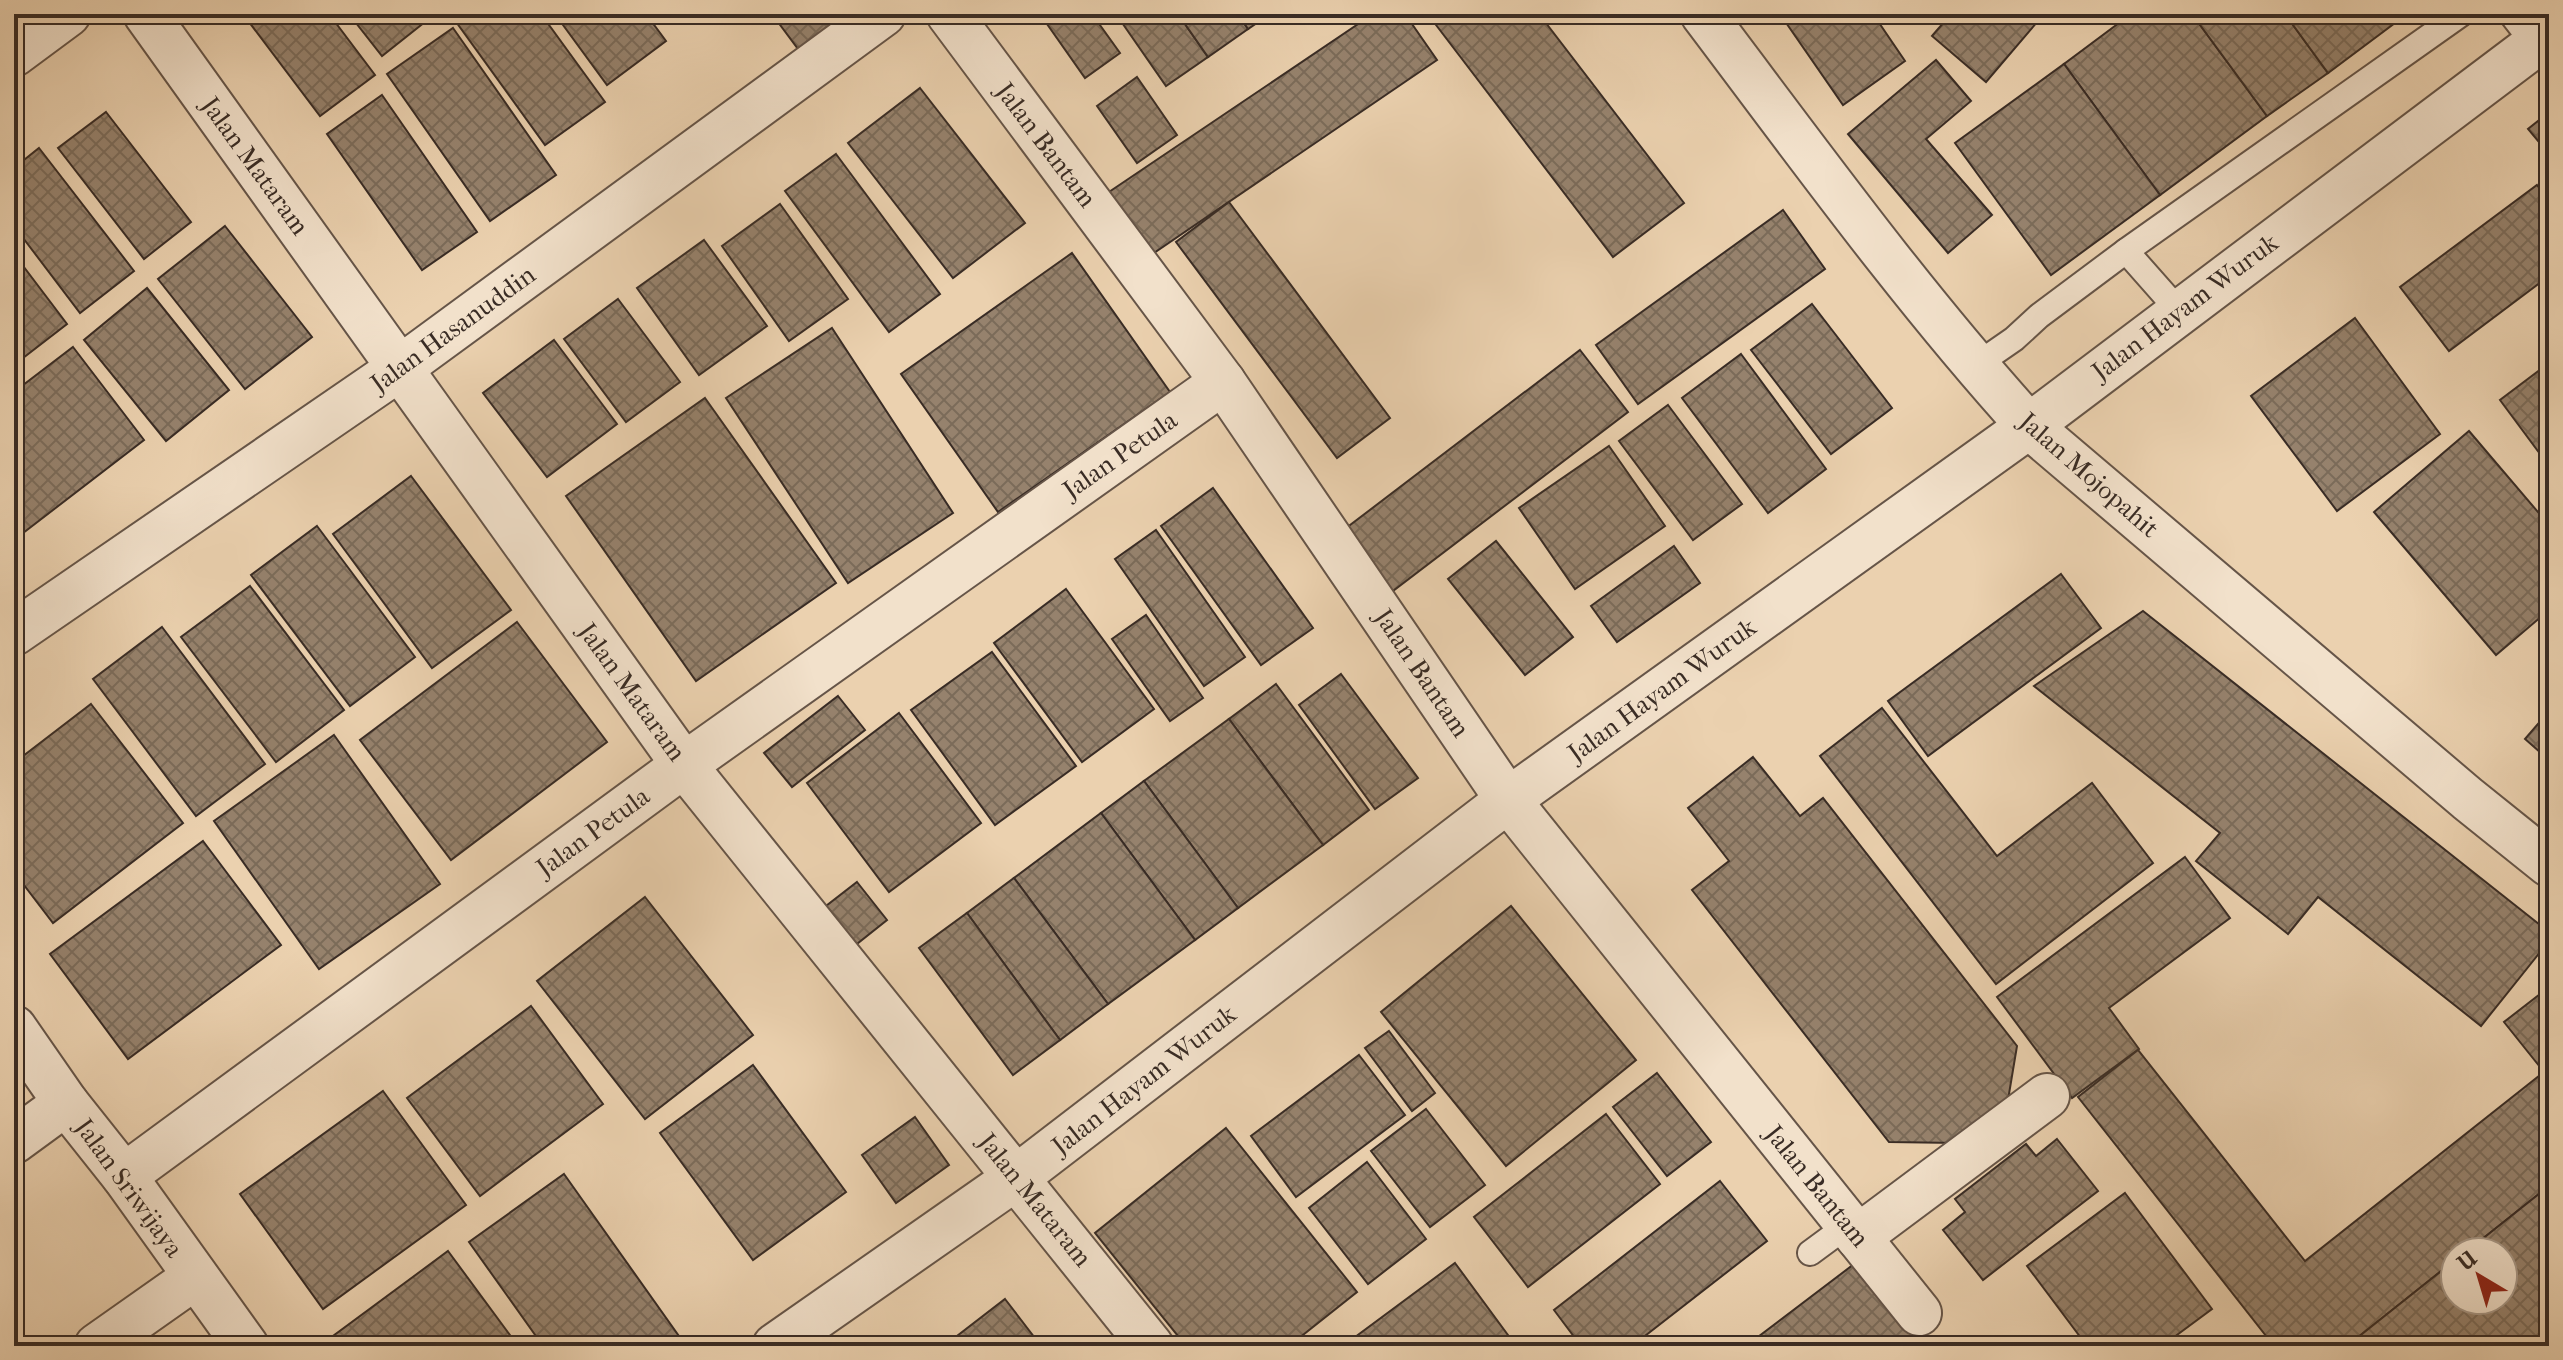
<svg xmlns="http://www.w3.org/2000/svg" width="2563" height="1360" font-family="'IM FELL French Canon',serif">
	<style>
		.building { fill: url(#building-cross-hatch); stroke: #392c25; stroke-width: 2 }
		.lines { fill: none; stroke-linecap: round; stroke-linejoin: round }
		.service-casing { stroke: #665548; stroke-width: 28 }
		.minor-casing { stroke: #665548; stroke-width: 48 }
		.service { stroke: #f2e1cb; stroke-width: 24 }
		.minor { stroke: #f2e1cb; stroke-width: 44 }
		.labels { text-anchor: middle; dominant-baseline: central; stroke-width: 6; stroke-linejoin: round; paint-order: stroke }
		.street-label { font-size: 26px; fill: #392c25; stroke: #f2e1cb }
	</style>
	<defs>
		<pattern id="building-cross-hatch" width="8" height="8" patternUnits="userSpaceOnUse" patternTransform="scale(2)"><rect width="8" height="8" fill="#96826d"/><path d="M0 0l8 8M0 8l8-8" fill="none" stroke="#7b6b59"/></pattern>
	</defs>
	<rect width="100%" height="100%" fill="#ebd1af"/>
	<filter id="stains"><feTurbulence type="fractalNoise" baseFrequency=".0025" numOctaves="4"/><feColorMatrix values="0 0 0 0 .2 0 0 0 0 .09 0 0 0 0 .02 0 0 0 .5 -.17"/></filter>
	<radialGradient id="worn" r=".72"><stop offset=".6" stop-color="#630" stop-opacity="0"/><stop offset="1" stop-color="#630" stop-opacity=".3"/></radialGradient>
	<g class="building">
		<polygon points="243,14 329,14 375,75 320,116"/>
		<polygon points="349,14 435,14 382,56"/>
		<polygon points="462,14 541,14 605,102 545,145 454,19"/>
		<polygon points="555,14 646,14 666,41 607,85"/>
		<polygon points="772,14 861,14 804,57"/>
		<polygon points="1040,14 1092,14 1120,53 1085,78"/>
		<polygon points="1116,14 1178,14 1208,57 1166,86"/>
		<polygon points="1178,14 1238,14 1248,29 1208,57"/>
		<polygon points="1238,14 1270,14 1248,29"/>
		<polygon points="1373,14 1405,14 1437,60 1151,255 1109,192"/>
		<polygon points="1442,14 1539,14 1684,203 1613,257 1433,21"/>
		<polygon points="1780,14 1873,14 1905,61 1843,105"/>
		<polygon points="1951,14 2044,14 1986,82 1932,36"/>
		<polygon points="2131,14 2192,14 2267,116 2160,195 2064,64"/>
		<polygon points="2192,14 2285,14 2328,73 2267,116"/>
		<polygon points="2285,14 2401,14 2403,17 2328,73"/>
		<polygon points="453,28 556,175 490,221 387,74"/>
		<polygon points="1936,60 1971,101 1926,139 1992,215 1948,253 1848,134"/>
		<polygon points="2064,64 2160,195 2051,275 1955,143"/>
		<polygon points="1137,77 1177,135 1137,163 1097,106"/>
		<polygon points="920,88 1025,223 953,278 848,143"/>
		<polygon points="382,95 477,232 422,270 327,134"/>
		<polygon points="106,112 191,222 144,259 58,148"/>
		<polygon points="2549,112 2549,154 2528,129"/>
		<polygon points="39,148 134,271 80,313 14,226 14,168"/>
		<polygon points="836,154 940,294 889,332 785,191"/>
		<polygon points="2537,185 2549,201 2549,276 2449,351 2400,287"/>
		<polygon points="1229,202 1390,418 1337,458 1176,242"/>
		<polygon points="780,204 848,299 789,341 722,246"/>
		<polygon points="1783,210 1825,269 1638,404 1596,345"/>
		<polygon points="225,226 312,337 245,389 158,279"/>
		<polygon points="704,240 767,326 699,375 637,288"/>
		<polygon points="1072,253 1170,392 998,512 901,374"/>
		<polygon points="14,254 67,324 14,365"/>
		<polygon points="147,288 229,390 166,441 84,340"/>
		<polygon points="618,299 680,382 626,422 564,339"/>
		<polygon points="1812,304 1892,408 1831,454 1751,350"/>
		<polygon points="2355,318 2440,434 2337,511 2251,396"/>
		<polygon points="832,328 953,513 848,583 726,398"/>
		<polygon points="554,340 617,424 547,477 483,393"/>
		<polygon points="73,347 144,440 14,540 14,392"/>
		<polygon points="1580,350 1628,412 1385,597 1337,535"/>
		<polygon points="1741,354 1826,469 1768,513 1682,398"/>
		<polygon points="2549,363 2549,466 2500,400"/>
		<polygon points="705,398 836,583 696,681 566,496"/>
		<polygon points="1668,405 1742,504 1693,540 1619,441"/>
		<polygon points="2469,431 2549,525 2549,610 2496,655 2374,512"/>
		<polygon points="1609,446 1665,526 1575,589 1519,508"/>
		<polygon points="411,476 511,610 432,668 333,534"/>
		<polygon points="1213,488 1313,628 1261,665 1161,526"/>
		<polygon points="317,526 415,657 350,706 251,575"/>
		<polygon points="1156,530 1245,657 1204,686 1115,559"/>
		<polygon points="1496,541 1573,637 1525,675 1448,579"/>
		<polygon points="1674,546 1700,583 1617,642 1591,606"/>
		<polygon points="2061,574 2101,628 1928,756 1888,701"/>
		<polygon points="250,586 344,710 276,762 181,637"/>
		<polygon points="1066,589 1154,709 1082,762 994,643"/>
		<polygon points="2143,611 2549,932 2549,941 2481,1026 2318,897 2288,934 2196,861 2220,833 2034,686"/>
		<polygon points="1146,615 1203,698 1170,721 1112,639"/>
		<polygon points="517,622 607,742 451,860 360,740"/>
		<polygon points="162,627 265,764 196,816 93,679"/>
		<polygon points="992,652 1076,766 995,825 911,710"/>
		<polygon points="1341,674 1418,778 1375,809 1299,705"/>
		<polygon points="1276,684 1369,810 1323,845 1229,719"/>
		<polygon points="838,696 865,730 792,787 764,753"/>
		<polygon points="91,704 183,823 53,923 14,872 14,763"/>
		<polygon points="1882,708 1997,856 2092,783 2153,863 1996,984 1820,756"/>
		<polygon points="2549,711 2549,760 2525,739"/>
		<polygon points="899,713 981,823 889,892 807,783"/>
		<polygon points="1229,719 1323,845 1238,908 1144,781"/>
		<polygon points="334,735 440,884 319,969 214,821"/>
		<polygon points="1753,757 1800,816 1823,798 2017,1046 2008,1100 1957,1143 1889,1142 1692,890 1729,861 1688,808"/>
		<polygon points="1144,781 1238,908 1195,940 1101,813"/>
		<polygon points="1101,813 1195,940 1108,1004 1014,878"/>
		<polygon points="203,841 281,945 128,1059 50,954"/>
		<polygon points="2185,857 2230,918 2109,1008 2139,1049 2072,1098 1997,997"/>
		<polygon points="1014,878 1108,1004 1060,1040 967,913"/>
		<polygon points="857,882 887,920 848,951 817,913"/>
		<polygon points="645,897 753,1035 645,1119 537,981"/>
		<polygon points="1511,906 1636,1060 1506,1166 1381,1012"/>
		<polygon points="967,913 1060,1040 1013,1075 919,948"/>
		<polygon points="2549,987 2549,1186 2466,1252 2455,1252 2455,1260 2347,1346 2274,1346 2078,1097 2138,1050 2305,1261 2544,1072 2504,1022"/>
		<polygon points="531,1006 603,1104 480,1196 407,1098"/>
		<polygon points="1389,1031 1435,1093 1412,1111 1365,1048"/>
		<polygon points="1359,1055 1405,1115 1296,1197 1251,1136"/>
		<polygon points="753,1065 846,1192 753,1260 660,1133"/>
		<polygon points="1657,1073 1711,1142 1667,1176 1613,1107"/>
		<polygon points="383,1091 466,1205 323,1309 240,1194"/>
		<polygon points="1426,1109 1485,1185 1430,1227 1371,1151"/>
		<polygon points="1606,1114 1660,1184 1528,1287 1474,1217"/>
		<polygon points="915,1117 949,1165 896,1203 862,1155"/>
		<polygon points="1226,1128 1357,1292 1289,1346 1186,1346 1095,1233"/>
		<polygon points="2057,1139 2098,1191 1983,1280 1943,1230 1965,1212 1955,1199 2026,1144 2036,1156"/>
		<polygon points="1367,1162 1426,1239 1368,1284 1309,1208"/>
		<polygon points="564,1174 686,1346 543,1346 469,1242"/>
		<polygon points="1720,1181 1767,1241 1632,1346 1581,1346 1554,1310"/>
		<polygon points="2549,1186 2549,1346 2347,1346 2455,1260 2455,1300 2503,1300 2503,1252 2466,1252"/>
		<polygon points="2125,1193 2212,1309 2162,1346 2087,1346 2027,1266"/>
		<polygon points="448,1251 518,1346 340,1346 333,1336"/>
		<polygon points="1862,1258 1929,1346 1746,1346"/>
		<polygon points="1455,1263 1516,1346 1343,1346"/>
		<polygon points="1005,1299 1041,1346 944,1346"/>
	</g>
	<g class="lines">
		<defs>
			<g id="service">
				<polyline points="2511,14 2535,45"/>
				<polyline points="2126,251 2179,311"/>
				<polyline points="1975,366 2014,339 2039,316 2126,251 2461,14"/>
				<polyline points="1810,1253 1848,1225"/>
			</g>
			<g id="minor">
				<polyline points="146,14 684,765 1151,1346"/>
				<polyline points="949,14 1223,382 1508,800 1919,1313"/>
				<path d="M1703,14c105,139 208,282 326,412l439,373 81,65"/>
				<polyline points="14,54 68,14"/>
				<polyline points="14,633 400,368 883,14"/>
				<polyline points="14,1028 66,1103 124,1176 246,1346"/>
				<polyline points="14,1141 66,1103"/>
				<polyline points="124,1176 684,765 1223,382"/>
				<polyline points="1858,1237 2047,1096"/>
				<polyline points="97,1346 195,1277"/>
				<polyline points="775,1346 1017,1177 1508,800 2029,426 2549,34"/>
			</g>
		</defs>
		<use href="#service" class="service-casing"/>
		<use href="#minor" class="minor-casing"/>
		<use href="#service" class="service"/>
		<use href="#minor" class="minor"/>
	</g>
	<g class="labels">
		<g class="street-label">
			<text transform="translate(1046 145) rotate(53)">Jalan Bantam</text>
			<text transform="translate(255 166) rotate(54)">Jalan Mataram</text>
			<text transform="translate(2185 307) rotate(-37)">Jalan Hayam Wuruk</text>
			<text transform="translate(453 329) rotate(-36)">Jalan Hasanuddin</text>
			<text transform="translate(1120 455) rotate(-35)">Jalan Petula</text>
			<text transform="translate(2089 475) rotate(41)">Jalan Mojopahit</text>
			<text transform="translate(1422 673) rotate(56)">Jalan Bantam</text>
			<text transform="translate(1662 690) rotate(-36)">Jalan Hayam Wuruk</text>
			<text transform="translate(632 692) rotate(54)">Jalan Mataram</text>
			<text transform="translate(593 832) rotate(-36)">Jalan Petula</text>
			<text transform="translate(1144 1080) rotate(-38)">Jalan Hayam Wuruk</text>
			<text transform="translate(1817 1186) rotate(51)">Jalan Bantam</text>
			<text transform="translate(129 1188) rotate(54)">Jalan Sriwijaya</text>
			<text transform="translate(1035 1200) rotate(51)">Jalan Mataram</text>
		</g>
	</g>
	<rect width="2563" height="1360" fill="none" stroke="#ebd1af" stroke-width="48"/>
	<rect x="16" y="16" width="2531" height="1328" fill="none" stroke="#392c25" stroke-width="4"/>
	<rect x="24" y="24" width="2515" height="1312" fill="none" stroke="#392c25" stroke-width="2"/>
	<g transform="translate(2479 1276) rotate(322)"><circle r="38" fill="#f2e1cb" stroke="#a89989" stroke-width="2"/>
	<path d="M0-6L14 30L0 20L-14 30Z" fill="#8f2418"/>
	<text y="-12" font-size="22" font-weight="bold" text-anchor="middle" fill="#392c25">U</text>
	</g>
	<rect width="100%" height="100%" filter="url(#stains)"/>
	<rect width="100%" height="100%" fill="url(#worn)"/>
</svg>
